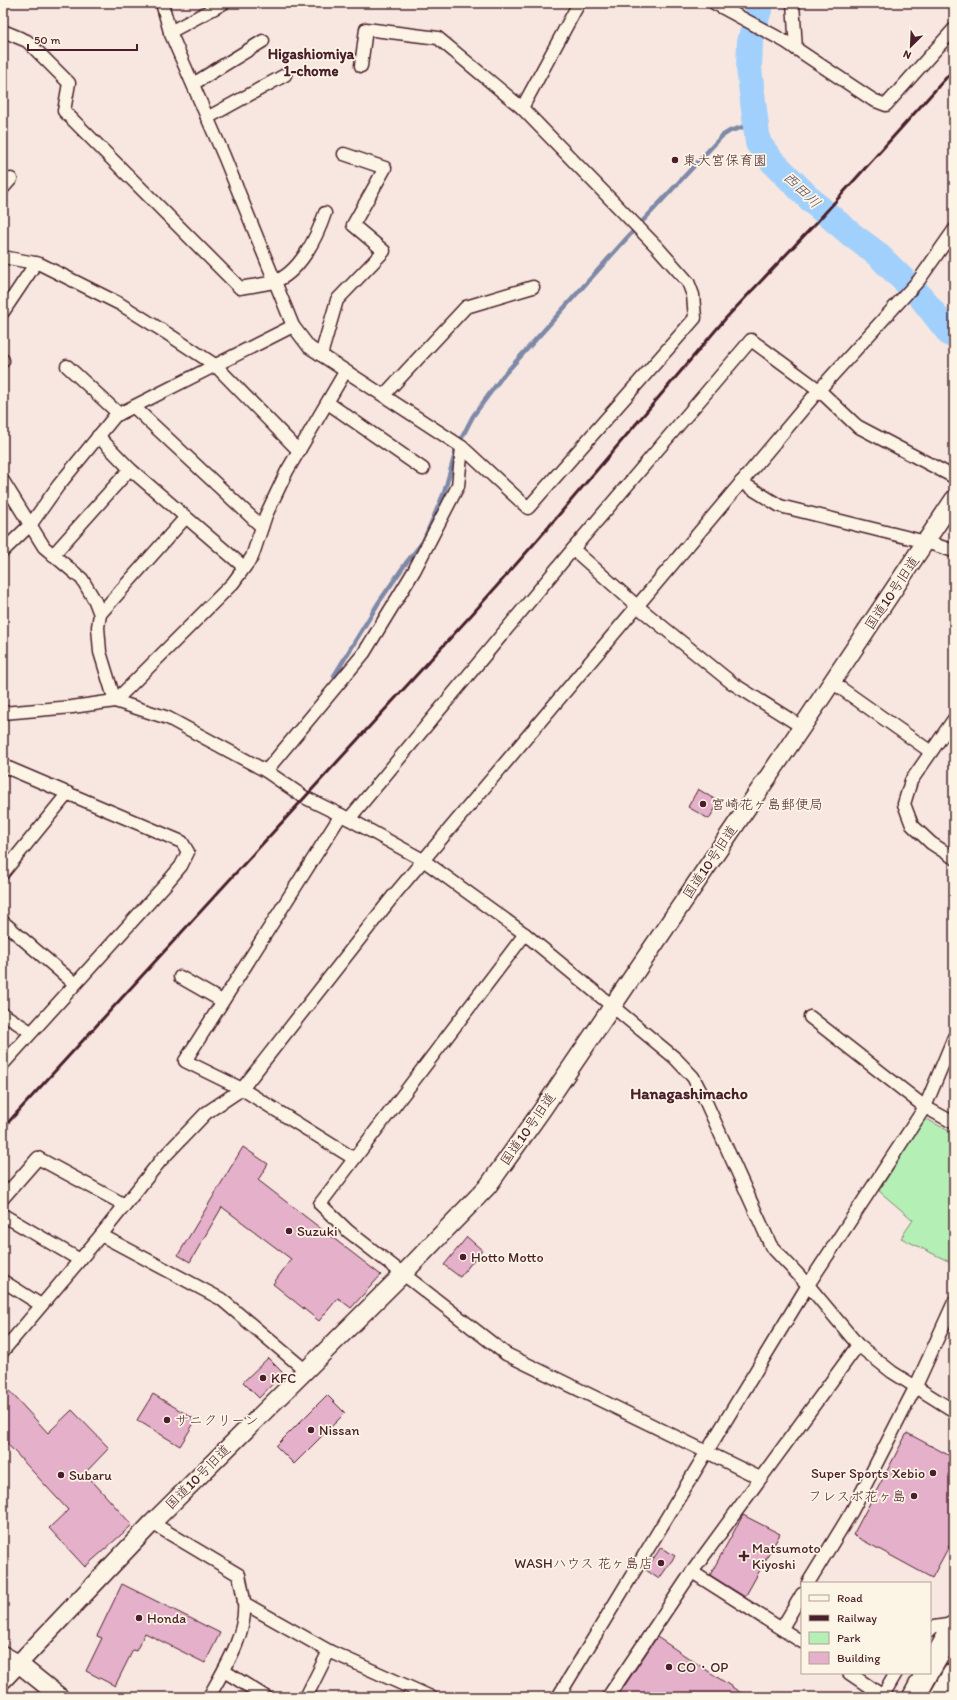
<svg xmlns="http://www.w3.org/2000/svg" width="957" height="1700" font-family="Itim,'Klee One',sans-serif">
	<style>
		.green { fill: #b4f0b6; stroke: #7f8870 }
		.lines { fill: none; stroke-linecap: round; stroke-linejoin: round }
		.stream { stroke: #7e89a8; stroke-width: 4.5 }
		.river { stroke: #a1d0fc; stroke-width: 26 }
		.building { fill: #e5b0ca; stroke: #4a1f2b }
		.street-casing { stroke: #4a1f2b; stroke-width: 15 }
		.secondary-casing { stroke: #4a1f2b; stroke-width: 20 }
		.highway-casing { stroke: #4a1f2b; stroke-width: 25 }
		.street { stroke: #fcf5e5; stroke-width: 12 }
		.secondary { stroke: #fcf5e5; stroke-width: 17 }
		.highway { stroke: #fcf5e5; stroke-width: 22 }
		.rail { stroke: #4a1f2b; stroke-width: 3 }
		.poi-dot { fill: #4a1f2b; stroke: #fcf5e5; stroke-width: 1.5 }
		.labels { text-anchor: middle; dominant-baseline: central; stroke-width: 3.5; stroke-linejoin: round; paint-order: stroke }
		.poi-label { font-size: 14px; fill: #4a1f2b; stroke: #fcf5e5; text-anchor: start }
		.street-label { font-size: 14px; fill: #4a1f2b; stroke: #fcf5e5 }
		.neighbourhood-label { font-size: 15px; font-weight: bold; fill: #4a1f2b; stroke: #fcf5e5 }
		.water-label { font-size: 15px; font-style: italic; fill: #604b5f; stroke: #fcf5e5 }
		.quarter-label { font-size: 16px; font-weight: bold; fill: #4a1f2b; stroke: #fcf5e5 }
	</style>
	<rect width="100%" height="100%" fill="#f7e7e0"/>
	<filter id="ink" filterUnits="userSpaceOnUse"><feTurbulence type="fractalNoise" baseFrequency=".025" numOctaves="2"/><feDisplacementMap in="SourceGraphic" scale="8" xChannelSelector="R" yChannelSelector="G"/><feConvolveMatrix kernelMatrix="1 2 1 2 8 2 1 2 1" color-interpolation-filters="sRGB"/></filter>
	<g filter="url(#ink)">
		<polygon class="green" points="925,1118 954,1134 954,1264 901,1238 913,1220 879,1191"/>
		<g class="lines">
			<g class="stream">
				<polyline points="950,334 954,329"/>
				<polyline points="334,676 379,602 406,563 423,542 444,493 457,447 473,416 502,377 626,239 722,136 730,131 756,123"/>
			</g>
			<polyline class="river" points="761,3 750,41 749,68 758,143 771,160 814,203 852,235 876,253 921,297 950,334"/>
		</g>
		<g class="building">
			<polygon points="698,789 719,802 709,819 688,807"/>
			<polygon points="243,1147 268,1164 258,1180 381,1275 351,1308 338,1298 319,1321 273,1284 291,1259 222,1207 190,1262 178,1255"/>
			<polygon points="467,1237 482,1250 460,1277 444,1265"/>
			<polygon points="268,1358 283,1373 259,1398 243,1382"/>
			<polygon points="3,1384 48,1433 72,1410 109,1448 85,1473 132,1525 85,1567 49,1528 68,1510 3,1439 8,1434 3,1429"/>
			<polygon points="153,1394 196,1420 180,1446 137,1420"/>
			<polygon points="327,1395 345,1413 294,1464 276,1446"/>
			<polygon points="907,1433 954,1458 954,1537 932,1578 853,1535"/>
			<polygon points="743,1515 780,1534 745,1597 710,1575"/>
			<polygon points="661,1547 675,1556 659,1579 646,1570"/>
			<polygon points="122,1584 220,1633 205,1663 145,1633 136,1651 133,1650 115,1686 86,1671 102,1638 97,1636"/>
			<polygon points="657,1637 747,1697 617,1697"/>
		</g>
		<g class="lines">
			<defs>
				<g id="street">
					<polyline points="162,3 170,32 224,156 293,326 309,347 462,447 458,486 414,571 364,653 266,771"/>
					<polyline points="714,3 786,42 873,100 886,105 954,29"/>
					<polyline points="793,3 796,49"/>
					<path d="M3,31l24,10 42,42 -5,28 176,177c10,-2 22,-3 33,-6 26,-8 44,-45 52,-69"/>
					<polyline points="170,32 224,3"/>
					<polyline points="361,66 366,29 438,38 522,108"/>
					<polyline points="193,84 263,41"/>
					<polyline points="207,118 285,75"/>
					<polyline points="3,188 11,179"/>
					<polyline points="3,257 40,264 120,304 168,334 215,365 299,451"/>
					<polyline points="3,312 36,263"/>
					<polyline points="321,355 337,300 384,251 353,225 385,168 344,154"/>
					<polyline points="3,361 3,360"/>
					<polyline points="67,366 119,414"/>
					<polyline points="384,395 466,307 533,287"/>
					<polyline points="328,403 423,469"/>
					<polyline points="134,407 262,527"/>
					<polyline points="98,436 130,469 244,567"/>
					<polyline points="462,447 528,508 695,318 693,295 688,282 657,247 522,108 579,3"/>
					<polyline points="3,481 44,547 82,579 95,601 100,614 98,627 100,652 115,701"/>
					<polyline points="741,482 780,506 926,542 954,551"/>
					<polyline points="573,549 637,606 732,683 802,727"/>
					<polyline points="3,551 31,524 58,486 115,416 293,326"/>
					<polyline points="53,555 130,469"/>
					<polyline points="100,614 186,517"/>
					<polyline points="832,682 931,752"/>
					<polyline points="115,701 233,583 252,557 266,515 287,471 345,372"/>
					<polyline points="3,713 72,707 115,701 168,718 266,771 304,797 349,819 423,860 525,934 675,1058 693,1077 705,1100 771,1246 808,1285 858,1345 892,1372 954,1411"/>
					<polyline points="954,719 911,781 904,804 912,825 931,843 954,858"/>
					<polyline points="3,762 6,767 182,842 188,852 181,866 165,885 3,1064"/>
					<polyline points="341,815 185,1061 242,1089 353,1158"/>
					<polyline points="349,819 573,549 751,340 819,390 857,426 954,477"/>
					<polyline points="3,873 68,793"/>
					<polyline points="3,922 75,984"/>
					<polyline points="525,934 320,1204 348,1231 506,1354 760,1478"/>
					<polyline points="180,977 222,1001"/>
					<polyline points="3,1014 31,1032"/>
					<polyline points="810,1017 925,1107 954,1123"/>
					<polyline points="3,1198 38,1158 125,1205"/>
					<polyline points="3,1215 80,1260"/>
					<polyline points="101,1235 221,1299 305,1370"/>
					<polyline points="3,1281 41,1305"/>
					<polyline points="3,1351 101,1235 161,1160 206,1113 242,1089 394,895 819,390 919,280 954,230"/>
					<path d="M152,1523l87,52c2,9 4,18 5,27 3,33 -20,67 -35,95"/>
					<polyline points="692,1572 802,1642"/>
					<polyline points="808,1583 852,1511 916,1386 954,1302"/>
					<polyline points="244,1603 329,1651 431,1697"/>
					<polyline points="782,1628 802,1594"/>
					<polyline points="930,1631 934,1627 954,1624"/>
					<polyline points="224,1671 266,1697"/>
					<polyline points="849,1673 883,1696"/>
					<polyline points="306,1697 329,1651"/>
					<polyline points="558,1697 808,1285 925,1107 954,1037"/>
					<polyline points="608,1697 692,1572 858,1345"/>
					<polyline points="882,1697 896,1673"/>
				</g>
				<g id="secondary">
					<polyline points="3,1655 19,1664 60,1697"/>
					<polyline points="3,1680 152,1523 403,1274 488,1186 542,1110 802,727 954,499"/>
				</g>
				<g id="highway">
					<polyline points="930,1668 954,1627"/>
					<polyline points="914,1697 927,1673"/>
					<polyline points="941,1697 954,1674"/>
				</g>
			</defs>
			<use href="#street" class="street-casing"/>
			<use href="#secondary" class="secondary-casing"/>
			<use href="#highway" class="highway-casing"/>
			<use href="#street" class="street"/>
			<use href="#secondary" class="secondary"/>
			<use href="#highway" class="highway"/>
			<polyline class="rail" points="3,1128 474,612 540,537 726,318 816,223 954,69"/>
		</g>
	</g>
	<g class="poi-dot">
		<circle cx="675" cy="160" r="4"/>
		<circle cx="703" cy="804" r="4"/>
		<circle cx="289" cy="1231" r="4"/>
		<circle cx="463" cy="1257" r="4"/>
		<circle cx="263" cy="1378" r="4"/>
		<circle cx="167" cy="1420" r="4"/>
		<circle cx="311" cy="1430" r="4"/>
		<circle cx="933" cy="1473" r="4"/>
		<circle cx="61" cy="1475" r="4"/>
		<circle cx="914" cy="1496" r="4"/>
		<path d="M742 1550h4v4h4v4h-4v4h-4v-4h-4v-4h4z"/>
		<circle cx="661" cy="1563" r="4"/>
		<circle cx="139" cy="1618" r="4"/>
		<circle cx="669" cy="1667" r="4"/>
	</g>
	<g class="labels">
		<g class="poi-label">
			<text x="683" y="160">東大宮保育園</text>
			<text x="711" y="804">宮崎花ヶ島郵便局</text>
			<text x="297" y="1231">Suzuki</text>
			<text x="471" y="1257">Hotto Motto</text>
			<text x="271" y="1378">KFC</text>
			<text x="175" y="1420">サニクリーン</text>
			<text x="319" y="1430">Nissan</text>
			<text x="925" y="1473" text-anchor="end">Super Sports Xebio</text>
			<text x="69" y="1475">Subaru</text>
			<text x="906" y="1496" text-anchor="end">フレスポ花ヶ島</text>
			<text x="752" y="1548">Matsumoto<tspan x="752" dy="16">Kiyoshi</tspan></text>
			<text x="653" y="1563" text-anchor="end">WASHハウス 花ヶ島店</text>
			<text x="147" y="1618">Honda</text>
			<text x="677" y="1667">CO・OP</text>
		</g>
		<g class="street-label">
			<text transform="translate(892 593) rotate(-56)">国道10号旧道</text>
			<text transform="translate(710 862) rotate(-56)">国道10号旧道</text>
			<text transform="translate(528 1129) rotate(-55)">国道10号旧道</text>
			<text transform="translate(198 1477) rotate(-45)">国道10号旧道</text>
		</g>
		<g class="neighbourhood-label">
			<text x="311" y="54">Higashiomiya<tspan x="311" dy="17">1-chome</tspan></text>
		</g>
		<g class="water-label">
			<text transform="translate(802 190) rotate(44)">西田川</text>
		</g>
		<g class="quarter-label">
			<text x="689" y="1093">Hanagashimacho</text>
		</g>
	</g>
	<rect width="957" height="1700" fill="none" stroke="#fcf5e5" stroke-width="16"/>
	<rect x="8" y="8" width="941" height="1684" fill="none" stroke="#4a1f2b" stroke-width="1.5" filter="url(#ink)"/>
	<rect x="801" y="1582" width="130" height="92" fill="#fcf5e5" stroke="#b59f9b"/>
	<rect x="809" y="1595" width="20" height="6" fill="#fcf5e5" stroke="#b59f9b"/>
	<text x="837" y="1602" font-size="12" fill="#4a1f2b">Road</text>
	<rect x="809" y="1615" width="20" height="6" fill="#4a1f2b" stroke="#b59f9b"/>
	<text x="837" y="1622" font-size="12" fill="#4a1f2b">Railway</text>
	<rect x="809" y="1632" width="20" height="12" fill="#b4f0b6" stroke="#b59f9b"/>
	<text x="837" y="1642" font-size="12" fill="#4a1f2b">Park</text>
	<rect x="809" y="1652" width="20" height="12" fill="#e5b0ca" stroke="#b59f9b"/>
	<text x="837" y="1662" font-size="12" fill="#4a1f2b">Building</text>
	<g transform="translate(911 46) rotate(204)" stroke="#fcf5e5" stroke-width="3" paint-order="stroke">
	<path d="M0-3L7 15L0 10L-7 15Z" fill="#4a1f2b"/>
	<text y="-6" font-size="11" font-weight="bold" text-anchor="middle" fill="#4a1f2b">N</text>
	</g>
	<path d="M28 44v6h109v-6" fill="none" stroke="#4a1f2b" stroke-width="2"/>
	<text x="34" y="44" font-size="12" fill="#4a1f2b" stroke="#fcf5e5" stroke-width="3" paint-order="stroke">50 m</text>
</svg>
